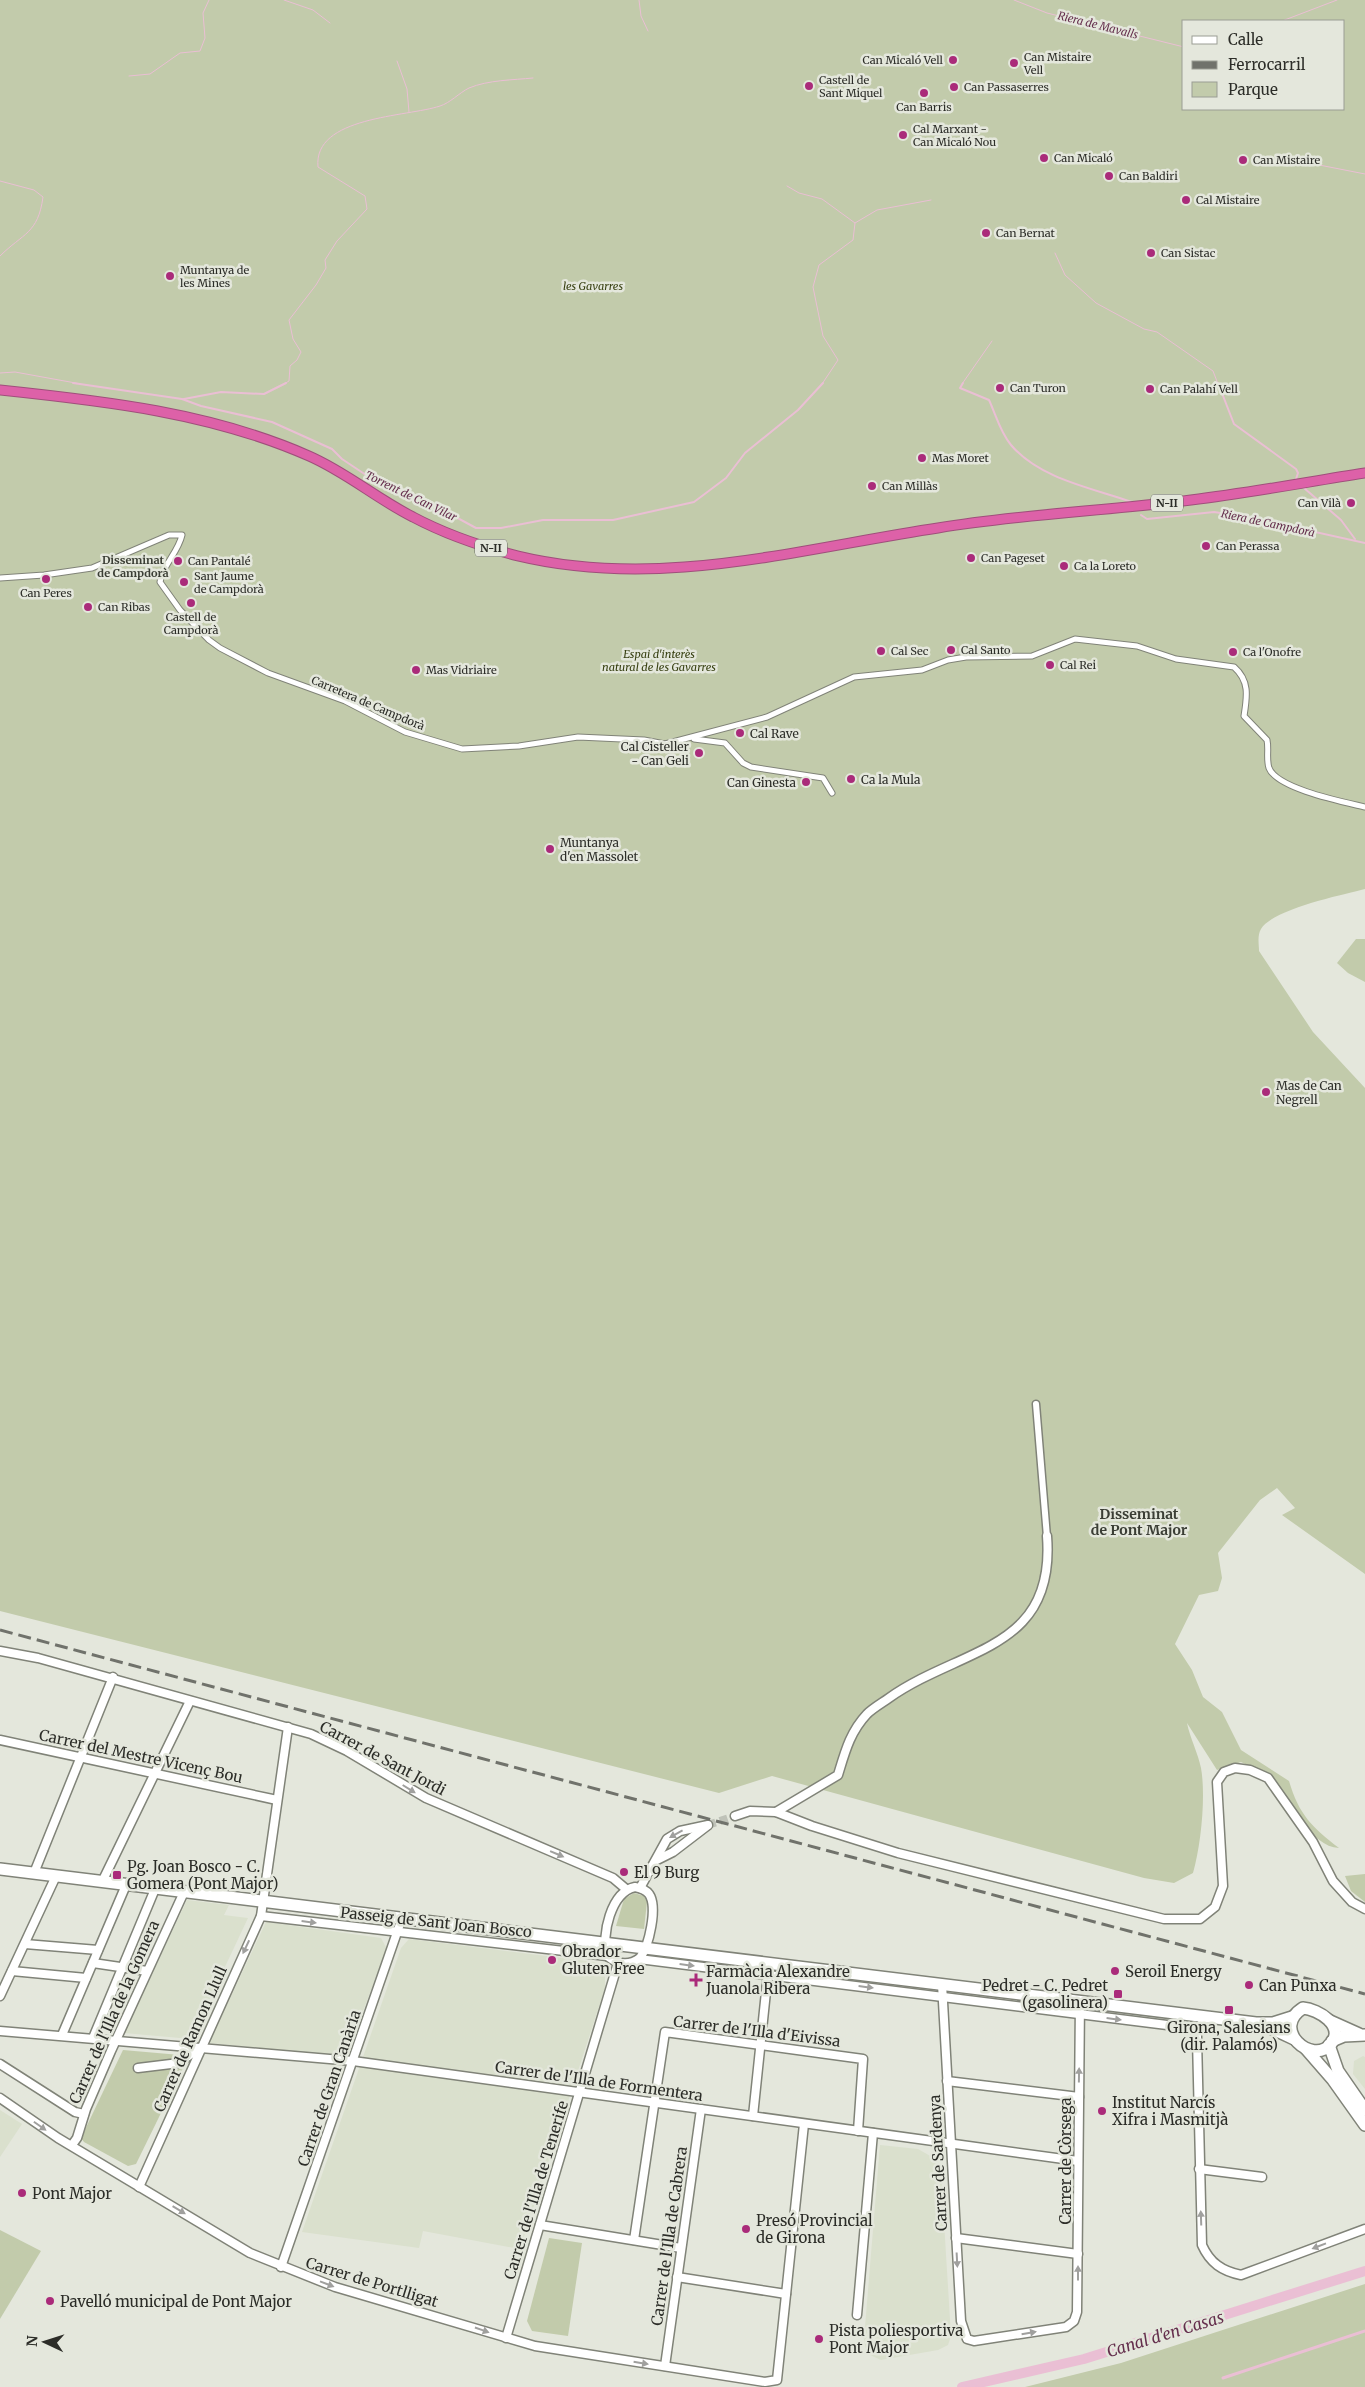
<svg xmlns="http://www.w3.org/2000/svg" width="1365" height="2387" font-family="Merriweather,serif">
	<style>
		.built { fill: #dae0cd }
		.green { fill: #c2cbab; fill-rule: evenodd }
		.lines { fill: none; stroke-linecap: round; stroke-linejoin: round }
		.stream-far2 { stroke: #eabfd4; stroke-width: 1 }
		.stream-far1 { stroke: #eabfd4; stroke-width: 2 }
		.stream { stroke: #eabfd4; stroke-width: 3 }
		.canal { stroke: #eabfd4; stroke-width: 10 }
		.street-tunnel { stroke: #bfc2b8; stroke-width: 8; stroke-dasharray: 8 4.5; stroke-linecap: butt }
		.street-far2-casing { stroke: #808378; stroke-width: 7 }
		.street-far1-casing { stroke: #808378; stroke-width: 9 }
		.street-casing { stroke: #808378; stroke-width: 11 }
		.secondary-casing { stroke: #808378; stroke-width: 14 }
		.highway-casing { stroke: #9f4f7b; stroke-width: 11 }
		.street-far2 { stroke: #fff; stroke-width: 5 }
		.street-far1 { stroke: #fff; stroke-width: 6 }
		.street { stroke: #fff; stroke-width: 8 }
		.secondary { stroke: #fff; stroke-width: 11 }
		.highway { stroke: #dd61a8; stroke-width: 9 }
		.rail { stroke: #70726b; stroke-width: 3; stroke-dasharray: 13 6; stroke-linecap: butt }
		.oneway { fill: #a0a09e }
		.poi-dot { fill: #aa2b7a; stroke: #e4e7dc; stroke-width: 2 }
		.labels { text-anchor: middle; dominant-baseline: central; stroke-width: 5; stroke-linejoin: round; paint-order: stroke }
		.far-water-label { font-size: 11px; font-style: italic; fill: #642e4c; stroke: #e4e7dc }
		.far-poi-label { font-size: 11px; fill: #2c2d28; stroke: #e4e7dc; text-anchor: start }
		.far-park-label { font-size: 11px; font-style: italic; fill: #363f10; stroke: #e4e7dc }
		.shield { fill: #e4e7dc; stroke: #63655e; stroke-width: 1 }
		.shield-label { font-size: 11px; font-weight: bold; fill: #2c2d28 }
		.far-neighbourhood-label { font-size: 11px; font-weight: bold; fill: #3b3e35; stroke: #e4e7dc }
		.far-street-label { font-size: 11px; fill: #2c2d28; stroke: #e4e7dc }
		.poi-label { font-size: 12px; fill: #2c2d28; stroke: #e4e7dc; text-anchor: start }
		.neighbourhood-label { font-size: 14px; font-weight: bold; fill: #3b3e35; stroke: #e4e7dc }
		.near-street-label { font-size: 15px; fill: #2c2d28; stroke: #e4e7dc }
		.near-poi-label { font-size: 15px; fill: #2c2d28; stroke: #e4e7dc; text-anchor: start }
		.near-water-label { font-size: 16px; font-style: italic; fill: #642e4c; stroke: #e4e7dc }
	</style>
	<rect width="100%" height="100%" fill="#e4e7dc"/>
	<g class="built">
		<polygon points="187,1900 229,1905 224,1915 248,1918 191,2039 124,2033"/>
		<polygon points="266,1922 381,1938 387,1949 348,2050 336,2055 209,2043"/>
		<polygon points="409,1939 595,1962 605,1970 605,1988 520,2249 423,2231 419,2248 302,2232 401,1948"/>
		<polygon points="1363,2056 1365,2057 1365,2089 1353,2074 1354,2061"/>
		<polygon points="0,2110 22,2124 0,2157"/>
		<polygon points="880,2145 918,2149 932,2157 941,2173 951,2336 948,2345 938,2350 881,2360 870,2355 865,2347 864,2339"/>
	</g>
	<g class="green">
		<path d="M0,0h1365v889c-23,6 -92,20 -104,40 -4,6 -2,16 -2,22l54,81 52,56v486l-83,-59 13,-7 -18,-20 -17,12 -42,53 4,25 -4,13 -19,4 -24,49 17,26 11,27 19,15 19,38 48,31c10,34 23,46 50,67 -29,-1 -52,-52 -71,-72 -6,-7 -19,-10 -27,-14l-24,8 -30,-47c3,15 11,30 14,45 5,28 0,77 -8,105l-19,10 -30,-5 -372,-102 -53,17 -719,-182zM1184,21h160v88h-160z"/>
		<polygon points="1356,939 1365,939 1365,982 1348,973 1337,963"/>
		<polygon points="1365,1874 1365,1902 1351,1891 1345,1876"/>
		<polygon points="634,1893 644,1896 647,1902 644,1929 616,1926 624,1899"/>
		<polygon points="123,2050 180,2055 184,2058 185,2064 136,2164 128,2166 84,2142 81,2138"/>
		<polygon points="0,2230 41,2251 0,2319"/>
		<polygon points="549,2238 582,2243 568,2336 532,2331 527,2321"/>
		<polygon points="1365,2284 1365,2387 1025,2387 1121,2363"/>
	</g>
	<g class="lines">
		<g class="stream-far2">
			<polyline points="284,0 313,10 330,23"/>
			<polyline points="639,0 641,16 648,31"/>
			<polyline points="1014,0 1047,13 1184,47"/>
			<polyline points="1282,21 1337,0"/>
			<polyline points="397,61 407,89 409,112"/>
			<polyline points="129,76 150,74 180,53 200,51 205,38 203,13 209,0"/>
			<polyline points="1309,163 1365,174"/>
			<path d="M0,181l34,9 9,7c-5,37 -20,36 -43,59"/>
			<polyline points="787,186 799,193 822,199 855,223 853,240 819,265 813,287 823,336 838,360 822,384"/>
			<polyline points="855,223 877,210 931,200"/>
			<polyline points="1055,253 1065,275 1096,303 1144,329 1157,332 1213,371 1218,384"/>
			<polyline points="0,373 15,372 81,384"/>
			<path d="M284,384l5,-3 1,-15 7,-6 4,-8 -8,-13 -4,-19 27,-35 10,-17 -1,-8 12,-19 30,-32 -2,-13 -47,-29c-5,-51 89,-50 122,-61 10,-3 19,-13 29,-18 19,-8 44,-8 64,-10"/>
			<polyline points="962,384 992,341"/>
		</g>
		<g class="stream-far1">
			<polyline points="73,383 182,399 201,406 272,422 332,449 342,459 366,475 417,496 476,528 501,528 543,520 613,520 694,502 726,478 745,453 798,410 823,383"/>
			<path d="M963,383l-3,5 29,12c7,15 11,32 22,45 29,34 81,43 121,57"/>
			<polyline points="1218,383 1234,424 1296,469 1298,473 1296,479"/>
			<polyline points="184,399 221,392 264,394 286,383"/>
			<polyline points="1304,488 1341,520 1355,539"/>
			<polyline points="1141,515 1147,519 1214,512 1247,517 1365,543"/>
		</g>
		<polyline class="stream" points="1223,2378 1365,2331"/>
		<polyline class="canal" points="962,2387 1084,2359 1365,2271"/>
		<polyline class="street-tunnel" points="708,1825 735,1816"/>
		<defs>
			<g id="street-far2">
				<path d="M0,578l44,-3 48,-7 77,-33h13c-4,18 -19,29 -22,47l20,28 29,30 11,8 48,25 77,28 60,31 57,17 57,-3 59,-9 66,3 21,4 102,-27 87,-40 68,-7 26,-10 18,-3 66,-1 43,-17 62,7 39,13 58,8c16,14 13,30 10,49l23,24c2,9 -1,19 2,28 8,21 75,34 96,39"/>
				<polyline points="694,739 725,743 743,763 751,767 823,778 832,793"/>
			</g>
			<polyline id="street-far1" points="1036,1404 1047,1537"/>
			<g id="street">
				<polyline points="0,1651 38,1658 311,1734 347,1751 426,1798 613,1878 626,1889"/>
				<polyline points="0,1740 277,1800"/>
				<path d="M776,1812l62,-37c7,-23 12,-43 29,-61 6,-6 15,-11 22,-16 72,-51 167,-47 158,-162"/>
				<polyline points="735,1816 750,1811 776,1812 812,1826 898,1853 1164,1919 1200,1919 1215,1907 1223,1886 1217,1782 1224,1772 1235,1768 1250,1770 1268,1778 1313,1842 1333,1881 1352,1902 1365,1909"/>
				<polyline points="657,1860 673,1852 707,1826"/>
				<polyline points="34,1873 113,1677"/>
				<polyline points="102,1882 190,1701"/>
				<path d="M635,1887c5,1 11,3 14,7 9,13 0,52 -9,64 -11,8 -22,7 -33,-2 -6,-21 4,-64 28,-69z"/>
				<polyline points="640,1888 667,1839 680,1831 708,1825"/>
				<polyline points="261,1916 607,1956"/>
				<polyline points="25,1944 98,1950"/>
				<polyline points="639,1959 1183,2027 1197,2031"/>
				<polyline points="93,1963 147,1971"/>
				<polyline points="12,1971 86,1978"/>
				<polyline points="942,1984 961,2321 967,2339 974,2341 1066,2327 1074,2321 1077,2312 1080,2001"/>
				<polyline points="0,1996 56,1876"/>
				<path d="M1206,2017l-9,14v8l5,206c8,18 20,26 39,30l124,-46"/>
				<polyline points="0,2031 353,2061 1078,2161"/>
				<polyline points="62,2035 126,1885"/>
				<polyline points="93,2038 155,1889"/>
				<polyline points="0,2064 75,2112 84,2114"/>
				<polyline points="138,2068 179,2063 199,2048"/>
				<polyline points="947,2081 1079,2097"/>
				<polyline points="0,2098 58,2138 250,2253 335,2287 535,2346 765,2382 777,2380 804,2124"/>
				<polyline points="753,2116 769,1963"/>
				<polyline points="72,2145 77,2138 86,2109 111,2051 184,1892"/>
				<polyline points="1199,2169 1262,2177"/>
				<polyline points="139,2187 261,1916 288,1727"/>
				<polyline points="540,2225 681,2248"/>
				<polyline points="956,2238 1078,2254"/>
				<polyline points="634,2240 665,2032 863,2059 858,2131"/>
				<polyline points="281,2267 402,1918"/>
				<polyline points="677,2277 786,2294"/>
				<polyline points="857,2315 873,2133"/>
				<polyline points="506,2338 618,1963"/>
				<polyline points="665,2366 701,2109"/>
			</g>
			<g id="secondary">
				<polyline points="0,1869 1256,2023 1273,2023 1292,2017"/>
				<path d="M1303,2008c15,1 43,18 28,36 -19,22 -61,-15 -28,-36z"/>
				<polyline points="1330,2021 1359,2034"/>
				<polyline points="1264,2025 1294,2039"/>
				<polyline points="1332,2041 1344,2036 1365,2035"/>
				<polyline points="1329,2045 1338,2071 1365,2110"/>
				<polyline points="1306,2049 1333,2080 1365,2125"/>
			</g>
			<path id="highway" d="M0,390c105,11 212,23 309,66 37,16 68,43 104,61 32,17 70,30 105,39 142,34 280,-7 420,-28 83,-14 169,-17 253,-28 58,-7 116,-18 174,-27"/>
		</defs>
		<use href="#street-far2" class="street-far2-casing"/>
		<use href="#street-far1" class="street-far1-casing"/>
		<use href="#street" class="street-casing"/>
		<use href="#secondary" class="secondary-casing"/>
		<use href="#highway" class="highway-casing"/>
		<use href="#street-far2" class="street-far2"/>
		<use href="#street-far1" class="street-far1"/>
		<use href="#street" class="street"/>
		<use href="#secondary" class="secondary"/>
		<use href="#highway" class="highway"/>
		<polyline class="rail" points="0,1630 1365,1994"/>
	</g>
	<defs><path id="oneway-solid" d="M-6-.8H1V-3.2L6.5 0L1 3.2V.8H-6Z" transform="scale(1.25)"/></defs>
	<g class="oneway">
		<use href="#oneway-solid" transform="translate(409 1789) rotate(32)"/>
		<use href="#oneway-solid" transform="translate(676 1834) rotate(151)"/>
		<use href="#oneway-solid" transform="translate(557 1854) rotate(23)"/>
		<use href="#oneway-solid" transform="translate(309 1922) rotate(7)"/>
		<use href="#oneway-solid" transform="translate(246 1947) rotate(115)"/>
		<use href="#oneway-solid" transform="translate(687 1965) rotate(7)"/>
		<use href="#oneway-solid" transform="translate(866 1987) rotate(7)"/>
		<use href="#oneway-solid" transform="translate(1114 2019) rotate(7)"/>
		<use href="#oneway-solid" transform="translate(1079 2075) rotate(-89)"/>
		<use href="#oneway-solid" transform="translate(40 2126) rotate(35)"/>
		<use href="#oneway-solid" transform="translate(179 2210) rotate(31)"/>
		<use href="#oneway-solid" transform="translate(1201 2218) rotate(-92)"/>
		<use href="#oneway-solid" transform="translate(1319 2246) rotate(159)"/>
		<use href="#oneway-solid" transform="translate(957 2260) rotate(87)"/>
		<use href="#oneway-solid" transform="translate(1078 2273) rotate(-90)"/>
		<use href="#oneway-solid" transform="translate(327 2284) rotate(21)"/>
		<use href="#oneway-solid" transform="translate(482 2330) rotate(19)"/>
		<use href="#oneway-solid" transform="translate(1029 2333) rotate(-10)"/>
		<use href="#oneway-solid" transform="translate(641 2363) rotate(9)"/>
	</g>
	<g class="poi-dot">
		<circle cx="953" cy="60" r="5"/>
		<circle cx="1014" cy="63" r="5"/>
		<circle cx="809" cy="86" r="5"/>
		<circle cx="954" cy="87" r="5"/>
		<circle cx="924" cy="93" r="5"/>
		<circle cx="903" cy="135" r="5"/>
		<circle cx="1044" cy="158" r="5"/>
		<circle cx="1243" cy="160" r="5"/>
		<circle cx="1109" cy="176" r="5"/>
		<circle cx="1186" cy="200" r="5"/>
		<circle cx="986" cy="233" r="5"/>
		<circle cx="1151" cy="253" r="5"/>
		<circle cx="170" cy="276" r="5"/>
		<circle cx="1000" cy="388" r="5"/>
		<circle cx="1150" cy="389" r="5"/>
		<circle cx="922" cy="458" r="5"/>
		<circle cx="872" cy="486" r="5"/>
		<circle cx="1351" cy="503" r="5"/>
		<circle cx="1206" cy="546" r="5"/>
		<circle cx="971" cy="558" r="5"/>
		<circle cx="178" cy="561" r="5"/>
		<circle cx="1064" cy="566" r="5"/>
		<circle cx="46" cy="579" r="5"/>
		<circle cx="184" cy="582" r="5"/>
		<circle cx="191" cy="603" r="5"/>
		<circle cx="88" cy="607" r="5"/>
		<circle cx="951" cy="650" r="5"/>
		<circle cx="881" cy="651" r="5"/>
		<circle cx="1233" cy="652" r="5"/>
		<circle cx="1050" cy="665" r="5"/>
		<circle cx="416" cy="670" r="5"/>
		<circle cx="740" cy="733" r="5"/>
		<circle cx="699" cy="753" r="5"/>
		<circle cx="851" cy="779" r="5"/>
		<circle cx="806" cy="782" r="5"/>
		<circle cx="550" cy="849" r="5"/>
		<circle cx="1266" cy="1092" r="5"/>
		<circle cx="624" cy="1872" r="5"/>
		<rect x="112" y="1870" width="10" height="10" rx="2.5"/>
		<circle cx="552" cy="1960" r="5"/>
		<circle cx="1115" cy="1971" r="5"/>
		<path d="M693.5 1972.5h5v5h5v5h-5v5h-5v-5h-5v-5h5z"/>
		<circle cx="1249" cy="1985" r="5"/>
		<rect x="1113" y="1989" width="10" height="10" rx="2.5"/>
		<rect x="1224" y="2005" width="10" height="10" rx="2.5"/>
		<circle cx="1102" cy="2111" r="5"/>
		<circle cx="22" cy="2193" r="5"/>
		<circle cx="746" cy="2229" r="5"/>
		<circle cx="50" cy="2301" r="5"/>
		<circle cx="819" cy="2339" r="5"/>
	</g>
	<g class="labels">
		<g class="far-water-label">
			<text transform="translate(1098 25) rotate(14)">Riera de Mavalls</text>
			<text transform="translate(411 496) rotate(26)">Torrent de Can Vilar</text>
			<text transform="translate(1268 523) rotate(12)">Riera de Campdorà</text>
		</g>
		<g class="far-poi-label">
			<text x="1024" y="57">Can Mistaire<tspan x="1024" dy="13">Vell</tspan></text>
			<text x="943" y="60" text-anchor="end">Can Micaló Vell</text>
			<text x="819" y="80">Castell de<tspan x="819" dy="13">Sant Miquel</tspan></text>
			<text x="964" y="87">Can Passaserres</text>
			<text x="924" y="107" text-anchor="middle">Can Barris</text>
			<text x="913" y="129">Cal Marxant -<tspan x="913" dy="13">Can Micaló Nou</tspan></text>
			<text x="1054" y="158">Can Micaló</text>
			<text x="1253" y="160">Can Mistaire</text>
			<text x="1119" y="176">Can Baldiri</text>
			<text x="1196" y="200">Cal Mistaire</text>
			<text x="996" y="233">Can Bernat</text>
			<text x="1161" y="253">Can Sistac</text>
			<text x="180" y="270">Muntanya de<tspan x="180" dy="13">les Mines</tspan></text>
			<text x="1010" y="388">Can Turon</text>
			<text x="1160" y="389">Can Palahí Vell</text>
			<text x="932" y="458">Mas Moret</text>
			<text x="882" y="486">Can Millàs</text>
			<text x="1341" y="503" text-anchor="end">Can Vilà</text>
			<text x="1216" y="546">Can Perassa</text>
			<text x="981" y="558">Can Pageset</text>
			<text x="188" y="561">Can Pantalé</text>
			<text x="1074" y="566">Ca la Loreto</text>
			<text x="194" y="576">Sant Jaume<tspan x="194" dy="13">de Campdorà</tspan></text>
			<text x="46" y="593" text-anchor="middle">Can Peres</text>
			<text x="98" y="607">Can Ribas</text>
			<text x="191" y="617" text-anchor="middle">Castell de<tspan x="191" dy="13">Campdorà</tspan></text>
			<text x="961" y="650">Cal Santo</text>
			<text x="891" y="651">Cal Sec</text>
			<text x="1243" y="652">Ca l'Onofre</text>
			<text x="1060" y="665">Cal Rei</text>
			<text x="426" y="670">Mas Vidriaire</text>
		</g>
		<g class="far-park-label">
			<text x="593" y="286">les Gavarres</text>
			<text x="659" y="654">Espai d'interès<tspan x="659" dy="13">natural de les Gavarres</tspan></text>
		</g>
		<g class="shield">
			<rect x="1151" y="494.5" width="32" height="17" rx="4"/>
			<rect x="475" y="539.5" width="32" height="17" rx="4"/>
		</g>
		<g class="shield-label">
			<text x="1167" y="503">N-II</text>
			<text x="491" y="548">N-II</text>
		</g>
		<g class="far-neighbourhood-label">
			<text x="133" y="560">Disseminat<tspan x="133" dy="13">de Campdorà</tspan></text>
		</g>
		<g class="far-street-label">
			<text transform="translate(368 703) rotate(23)">Carretera de Campdorà</text>
		</g>
		<g class="poi-label">
			<text x="750" y="733">Cal Rave</text>
			<text x="689" y="746" text-anchor="end">Cal Cisteller<tspan x="689" dy="14">- Can Geli</tspan></text>
			<text x="861" y="779">Ca la Mula</text>
			<text x="796" y="782" text-anchor="end">Can Ginesta</text>
			<text x="560" y="842">Muntanya<tspan x="560" dy="14">d'en Massolet</tspan></text>
			<text x="1276" y="1085">Mas de Can<tspan x="1276" dy="14">Negrell</tspan></text>
		</g>
		<g class="neighbourhood-label">
			<text x="1139" y="1514">Disseminat<tspan x="1139" dy="16">de Pont Major</tspan></text>
		</g>
		<g class="near-street-label">
			<text transform="translate(141 1756) rotate(12)">Carrer del Mestre Vicenç Bou</text>
			<text transform="translate(383 1758) rotate(28)">Carrer de Sant Jordi</text>
			<text transform="translate(436 1922) rotate(6)">Passeig de Sant Joan Bosco</text>
			<text transform="translate(114 2012) rotate(-66)">Carrer de l'Illa de la Gomera</text>
			<text transform="translate(757 2031) rotate(7)">Carrer de l'Illa d'Eivissa</text>
			<text transform="translate(190 2039) rotate(-66)">Carrer de Ramon Llull</text>
			<text transform="translate(599 2081) rotate(8)">Carrer de l'Illa de Formentera</text>
			<text transform="translate(329 2088) rotate(-71)">Carrer de Gran Canària</text>
			<text transform="translate(1065 2161) rotate(-90)">Carrer de Còrsega</text>
			<text transform="translate(938 2163) rotate(-93)">Carrer de Sardenya</text>
			<text transform="translate(536 2190) rotate(-73)">Carrer de l'Illa de Tenerife</text>
			<text transform="translate(669 2236) rotate(-82)">Carrer de l'Illa de Cabrera</text>
			<text transform="translate(372 2282) rotate(17)">Carrer de Portlligat</text>
		</g>
		<g class="near-poi-label">
			<text x="127" y="1866">Pg. Joan Bosco - C.<tspan x="127" dy="17">Gomera (Pont Major)</tspan></text>
			<text x="634" y="1872">El 9 Burg</text>
			<text x="562" y="1951">Obrador<tspan x="562" dy="17">Gluten Free</tspan></text>
			<text x="706" y="1971">Farmàcia Alexandre<tspan x="706" dy="17">Juanola Ribera</tspan></text>
			<text x="1125" y="1971">Seroil Energy</text>
			<text x="1108" y="1985" text-anchor="end">Pedret - C. Pedret<tspan x="1108" dy="17">(gasolinera)</tspan></text>
			<text x="1259" y="1985">Can Punxa</text>
			<text x="1229" y="2027" text-anchor="middle">Girona, Salesians<tspan x="1229" dy="17">(dir. Palamós)</tspan></text>
			<text x="1112" y="2102">Institut Narcís<tspan x="1112" dy="17">Xifra i Masmitjà</tspan></text>
			<text x="32" y="2193">Pont Major</text>
			<text x="756" y="2220">Presó Provincial<tspan x="756" dy="17">de Girona</tspan></text>
			<text x="60" y="2301">Pavelló municipal de Pont Major</text>
			<text x="829" y="2330">Pista poliesportiva<tspan x="829" dy="17">Pont Major</tspan></text>
		</g>
		<g class="near-water-label">
			<text transform="translate(1165 2334) rotate(-17)">Canal d'en Casas</text>
		</g>
	</g>
	<rect x="1182" y="20" width="162" height="90" fill="#e4e7dc" stroke="#9a9d94"/>
	<rect x="1192" y="36" width="25" height="8" fill="#ffffff" stroke="#9a9d94"/>
	<text x="1228" y="45" font-size="15" fill="#2c2d28">Calle</text>
	<rect x="1192" y="61" width="25" height="8" fill="#70726b" stroke="#9a9d94"/>
	<text x="1228" y="70" font-size="15" fill="#2c2d28">Ferrocarril</text>
	<rect x="1192" y="82" width="25" height="15" fill="#c2cbab" stroke="#9a9d94"/>
	<text x="1228" y="95" font-size="15" fill="#2c2d28">Parque</text>
	<g transform="translate(45 2342) rotate(274)" stroke="#e4e7dc" stroke-width="4" paint-order="stroke">
	<path d="M0-4L9 19L0 12L-9 19Z" fill="#2c2d28"/>
	<text y="-8" font-size="14" font-weight="bold" text-anchor="middle" fill="#2c2d28">N</text>
	</g>
</svg>
